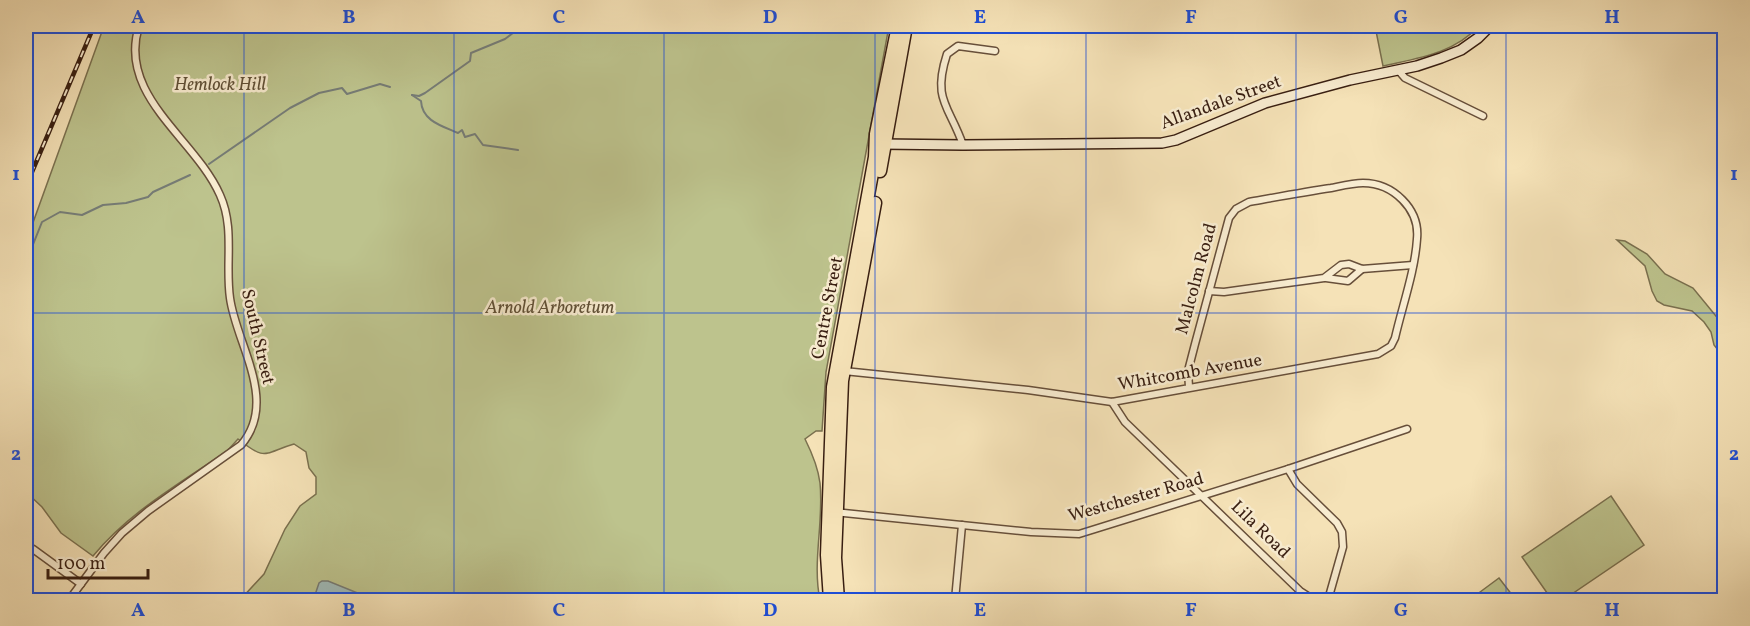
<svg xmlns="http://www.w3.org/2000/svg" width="1750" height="626" font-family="Vollkorn,serif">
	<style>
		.green { fill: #bdc38d; stroke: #7a704f; stroke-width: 1.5 }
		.water { fill: #a0bbb9; stroke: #767c76; stroke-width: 1.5 }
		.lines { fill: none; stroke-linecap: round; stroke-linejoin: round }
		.stream { stroke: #767c76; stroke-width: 2 }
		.street-casing { stroke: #674f3a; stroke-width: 9 }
		.secondary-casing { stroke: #381e11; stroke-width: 12 }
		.highway-casing { stroke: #381e11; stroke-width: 15 }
		.street { stroke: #f8ecd0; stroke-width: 6 }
		.secondary { stroke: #f8ecd0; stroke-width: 9 }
		.highway { stroke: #f5e2b7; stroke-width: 12 }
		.rail-casing { stroke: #381e11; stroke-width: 4.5 }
		.rail { stroke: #f8ecd0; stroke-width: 2; stroke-dasharray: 7; stroke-linecap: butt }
		.grid { fill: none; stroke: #1d4ed8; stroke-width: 1.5; stroke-opacity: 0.55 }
		.labels { text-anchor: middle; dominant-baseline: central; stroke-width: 5; stroke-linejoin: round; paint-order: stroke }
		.park-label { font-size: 18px; font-style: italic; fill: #605036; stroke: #f8ecd0 }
		.street-label { font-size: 18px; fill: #381e11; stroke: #f8ecd0 }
		.neatline { fill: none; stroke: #1d4ed8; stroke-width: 2 }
		.grid-label { font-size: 20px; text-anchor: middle; font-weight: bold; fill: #1d4ed8 }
	</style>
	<rect width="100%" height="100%" fill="#f5e2b7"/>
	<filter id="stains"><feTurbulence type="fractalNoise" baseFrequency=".00333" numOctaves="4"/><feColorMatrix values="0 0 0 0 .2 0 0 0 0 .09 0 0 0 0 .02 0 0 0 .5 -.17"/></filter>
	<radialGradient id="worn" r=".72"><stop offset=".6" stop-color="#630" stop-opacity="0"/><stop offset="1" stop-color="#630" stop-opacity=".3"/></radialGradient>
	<g class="green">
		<path d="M104,26h785l-63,346 -4,59h-6l-11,8c7,14 13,28 15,44 4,39 -8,79 0,117h-580l24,-26 21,-45 15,-23 16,-12v-17l-7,-9 -3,-16 -12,-8c-31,9 -27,18 -56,-5l-10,11c-47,33 -98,61 -135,106l-32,-23 -19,-26 -16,-15v-250z"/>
		<path d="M1375,26h104c-26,28 -61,32 -96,40z"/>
		<polygon points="1617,240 1625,241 1647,254 1665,274 1693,288 1720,321 1724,328 1724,367 1722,355 1714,345 1711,332 1704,322 1692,311 1664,305 1657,301 1652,291 1645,266"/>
		<polygon points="1611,496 1644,545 1563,600 1552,600 1522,557"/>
		<polygon points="1499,578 1516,600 1474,600 1472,598"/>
	</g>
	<polygon class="water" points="322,581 328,581 360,594 364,596 367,600 321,600 316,592 319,583"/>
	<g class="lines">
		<g class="stream">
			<polyline points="412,95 419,96 425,93 470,61 471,53 505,39 522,26"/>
			<path d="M412,95l9,6c1,20 21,25 37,32l4,-3 3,7 10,-3 8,11 35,5"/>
			<polyline points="209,164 290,108 319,93 342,88 347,94 380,84 390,87"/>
			<polyline points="26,281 28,278 30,252 42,222 60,212 82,215 103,205 126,203 148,197 153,192 190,175"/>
		</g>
		<defs>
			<g id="street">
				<polyline points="1398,70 1405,78 1483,116"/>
				<path d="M963,145c-14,-40 -31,-45 -16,-91l11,-8 37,5"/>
				<polyline points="1326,278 1348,281 1362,269"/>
				<polyline points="1209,291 1224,292 1324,278 1341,265 1349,264 1362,269 1413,265"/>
				<path d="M844,371l184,19 84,12 266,-48 13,-8 4,-8c7,-31 20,-67 22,-99 3,-30 -24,-56 -54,-56 -10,0 -22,3 -32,5 -27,4 -54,9 -82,14l-13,7 -7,9 -34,126 -7,27 1,16"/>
				<polyline points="1112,402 1125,422 1300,591 1314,600"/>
				<polyline points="1288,469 1297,484 1337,523 1342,532 1343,547 1328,600"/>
				<polyline points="834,512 1031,532 1079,534 1288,469 1407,429"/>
				<polyline points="26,546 33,549 81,584"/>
				<path d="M69,600l35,-47 18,-20 26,-22 93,-66c38,-44 -5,-101 -11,-147 -5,-35 5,-70 -10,-103 -25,-57 -103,-99 -81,-169"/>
				<polyline points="955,600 962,525"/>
			</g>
			<polyline id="secondary" points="881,144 963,145 1162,143 1176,140 1265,103 1350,80 1417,66 1441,58 1461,50 1478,38 1490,26"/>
			<g id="highway">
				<polyline points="880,171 906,26"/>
				<polyline points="830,600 827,555 833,387 875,157 876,134 898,26"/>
				<polyline points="838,600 835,558 842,381 875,203"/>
			</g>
		</defs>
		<use href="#street" class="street-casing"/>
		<use href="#secondary" class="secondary-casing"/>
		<use href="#highway" class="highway-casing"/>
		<use href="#street" class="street"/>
		<use href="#secondary" class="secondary"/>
		<use href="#highway" class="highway"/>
		<defs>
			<polyline id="rail" points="26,186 94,26"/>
		</defs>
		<use href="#rail" class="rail-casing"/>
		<use href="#rail" class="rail"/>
	</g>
	<path class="grid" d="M244,26v574M454,26v574M664,26v574M875,26v574M1086,26v574M1296,26v574M1506,26v574M26,313h1698"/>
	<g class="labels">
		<g class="park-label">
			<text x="220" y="85">Hemlock Hill</text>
			<text x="550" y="308">Arnold Arboretum</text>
		</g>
		<g class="street-label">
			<text transform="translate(1221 103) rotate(-20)">Allandale Street</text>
			<text transform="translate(1197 279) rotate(-75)">Malcolm Road</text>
			<text transform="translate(828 308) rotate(-79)">Centre Street</text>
			<text transform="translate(257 337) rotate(77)">South Street</text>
			<text transform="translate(1190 373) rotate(-10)">Whitcomb Avenue</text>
			<text transform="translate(1136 498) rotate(-16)">Westchester Road</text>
			<text transform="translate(1260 530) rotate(44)">Lila Road</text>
		</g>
	</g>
	<rect width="1750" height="626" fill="none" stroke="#f5e2b7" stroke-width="66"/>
	<path d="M48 569v9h100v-9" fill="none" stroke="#381e11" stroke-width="3"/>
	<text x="57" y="569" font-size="18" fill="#381e11" stroke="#f8ecd0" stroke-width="4.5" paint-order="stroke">100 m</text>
	<rect x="33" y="33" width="1684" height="560" class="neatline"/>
	<g class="grid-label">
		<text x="138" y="23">A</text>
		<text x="349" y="23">B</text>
		<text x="559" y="23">C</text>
		<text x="770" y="23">D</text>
		<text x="980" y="23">E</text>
		<text x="1191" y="23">F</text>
		<text x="1401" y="23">G</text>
		<text x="1612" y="23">H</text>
		<text x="16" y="180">1</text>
		<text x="1734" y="180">1</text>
		<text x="16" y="460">2</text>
		<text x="1734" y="460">2</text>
		<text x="138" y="616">A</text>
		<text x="349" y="616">B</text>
		<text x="559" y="616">C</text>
		<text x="770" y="616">D</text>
		<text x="980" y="616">E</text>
		<text x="1191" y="616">F</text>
		<text x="1401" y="616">G</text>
		<text x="1612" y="616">H</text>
	</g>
	<rect width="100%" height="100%" filter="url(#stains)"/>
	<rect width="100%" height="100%" fill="url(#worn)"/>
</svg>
